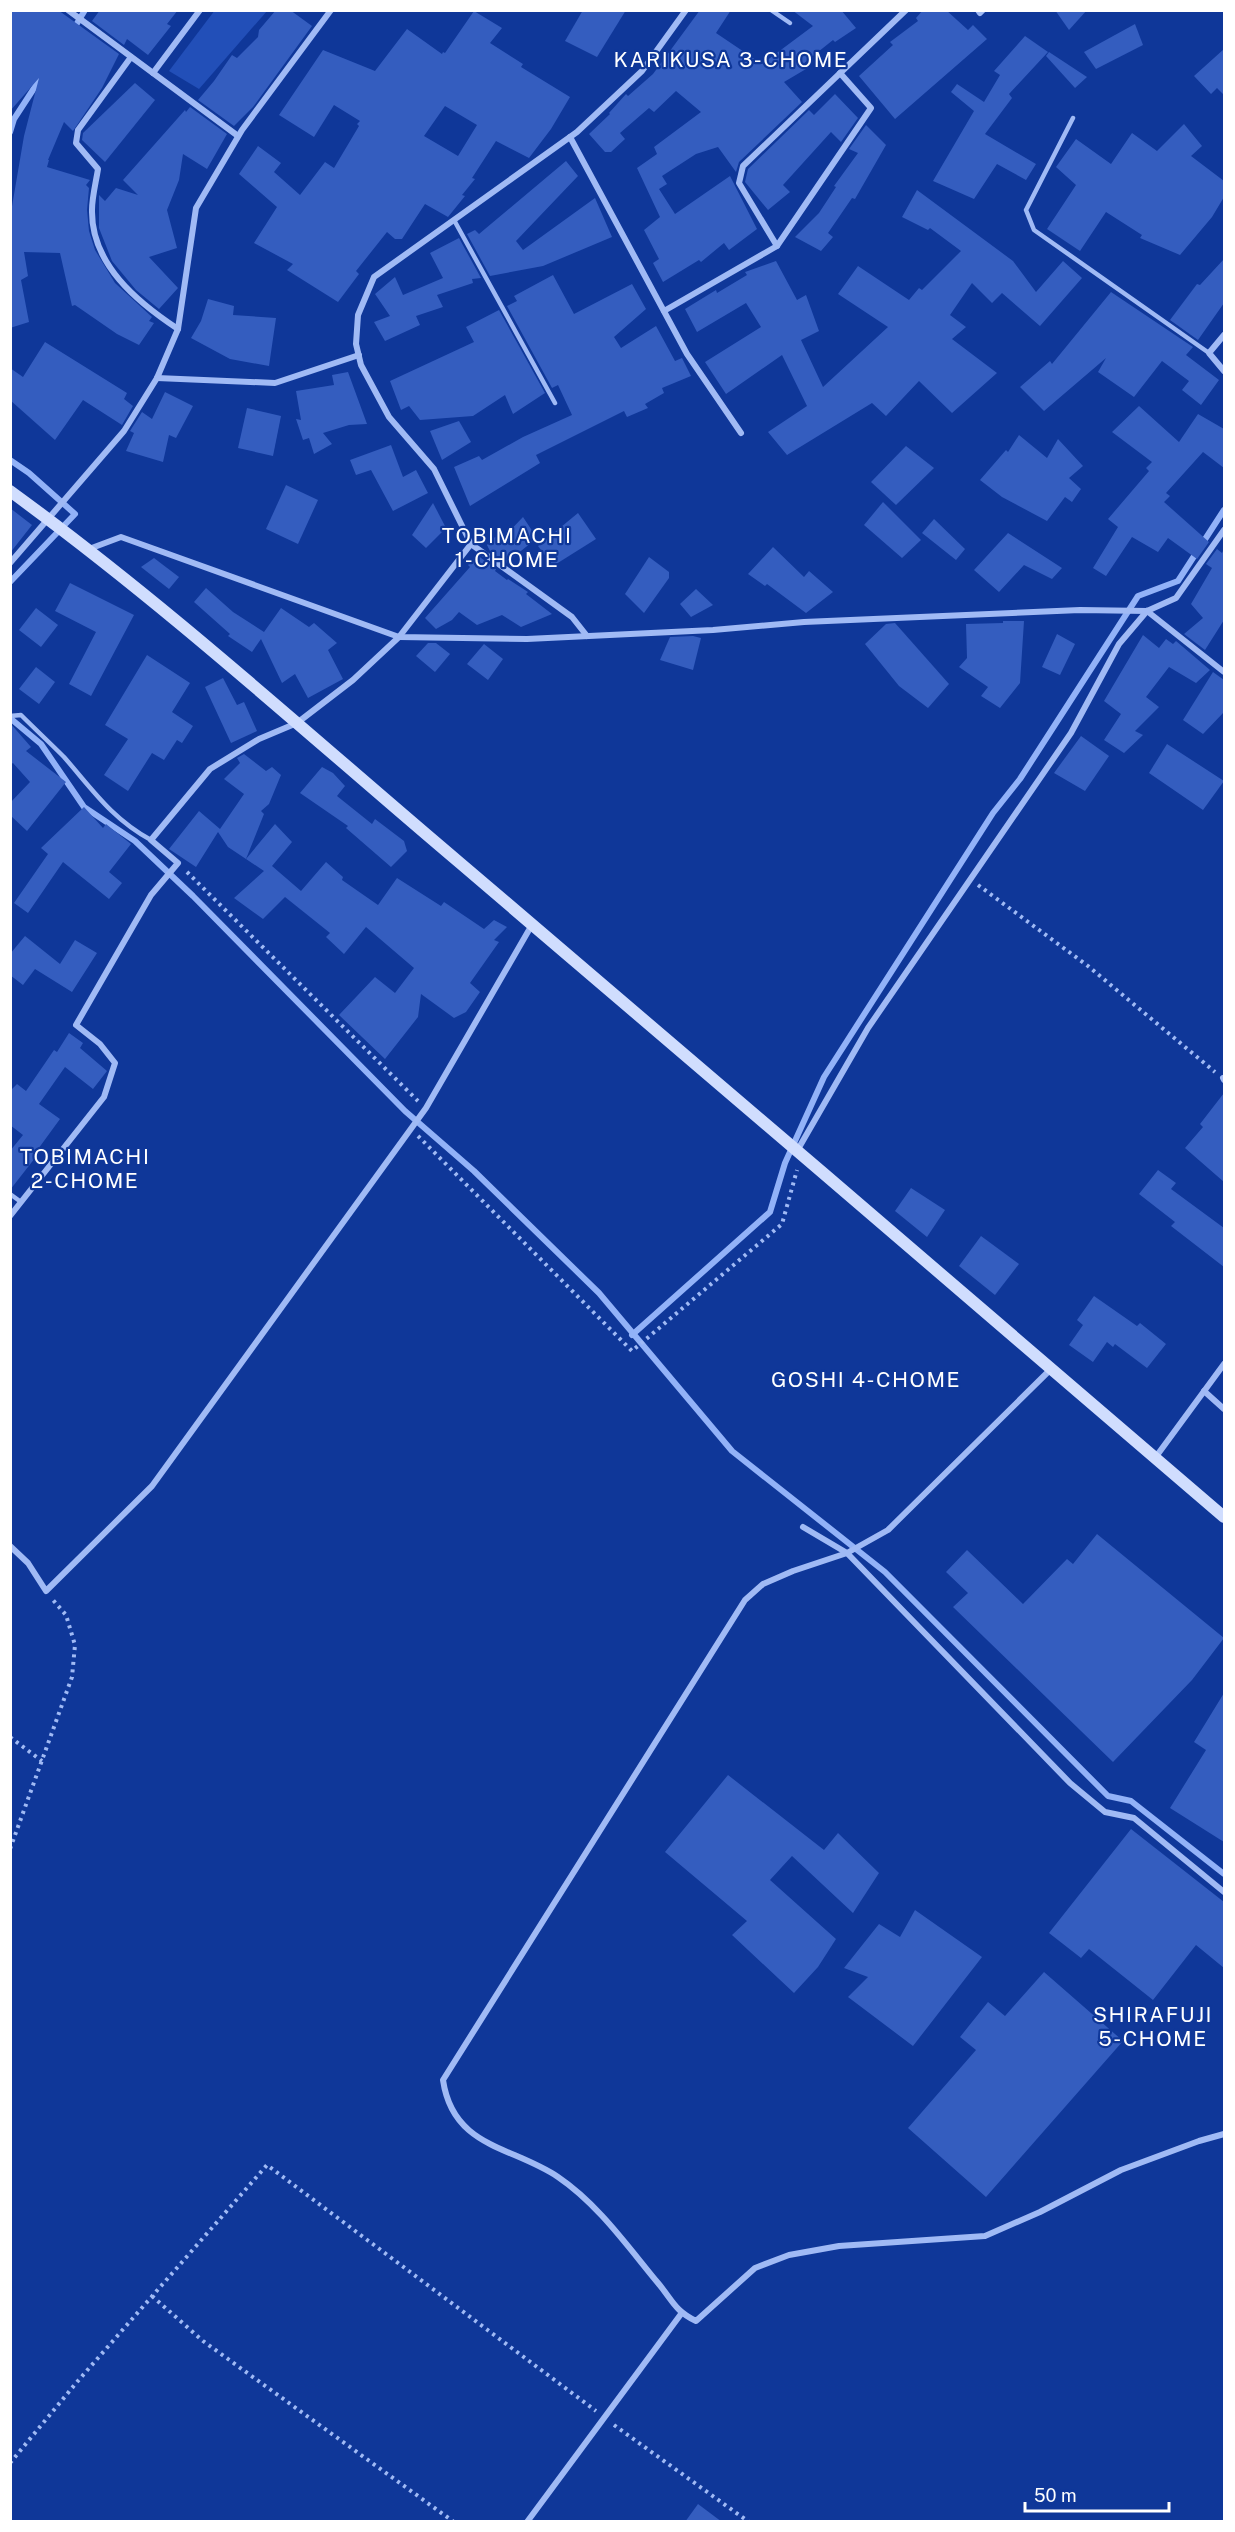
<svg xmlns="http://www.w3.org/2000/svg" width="1235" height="2532" font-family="'Public Sans',sans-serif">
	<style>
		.green { fill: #224fb8 }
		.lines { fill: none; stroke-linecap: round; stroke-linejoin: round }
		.stream { stroke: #92b2f8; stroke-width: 6 }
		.building { fill: #345dbf; fill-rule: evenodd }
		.path { stroke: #a0baf5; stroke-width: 4; stroke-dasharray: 3 4.5; stroke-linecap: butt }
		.lane { stroke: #a0baf5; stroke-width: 4.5 }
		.street { stroke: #a0baf5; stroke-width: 6 }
		.secondary { stroke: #d0ddfe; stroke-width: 12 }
		.labels { text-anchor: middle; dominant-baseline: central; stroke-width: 4.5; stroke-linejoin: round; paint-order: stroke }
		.neighbourhood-label { font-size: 21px; letter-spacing: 1.5px; fill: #fff; stroke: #0f3799 }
	</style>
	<rect width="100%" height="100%" fill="#0f3799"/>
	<polygon class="green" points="215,10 267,11 199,89 169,71"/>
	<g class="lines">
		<g class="stream">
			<polyline points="73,30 85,10"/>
			<polyline points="10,132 14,119 42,76"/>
			<polyline points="10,460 29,473 75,514 10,582"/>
			<polyline points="10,718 41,744 84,807 135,841 193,896 405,1111 474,1171 599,1293 732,1451 885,1572 1108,1796 1131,1801 1224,1874"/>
			<polyline points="632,1335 770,1212 785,1163 824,1077 993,813 1020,779 1138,596 1178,581 1224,510"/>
		</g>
	</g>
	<g class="building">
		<polygon points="10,10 58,10 119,54 102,88 73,131 64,122 48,160 49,160 47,167 90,180 86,185 89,188 87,210 89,231 95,250 115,283 152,317 149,321 154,323 139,345 117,334 75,305 72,306 60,253 24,252 28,276 21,280 29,322 10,328 10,218 24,136 39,78 10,111"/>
		<polygon points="100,10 178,10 167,24 171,26 148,55 127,39 124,45 92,21"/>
		<polygon points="276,10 290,10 312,26 253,107 234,126 198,100 214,81 232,55 237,58 258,37 259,30"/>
		<polygon points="583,10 626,10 597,57 565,41"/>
		<polygon points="700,10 731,10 716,33 762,64 813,26 792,10 841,10 856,28 835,42 833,40 803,64 806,69 784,82 802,102 739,162 736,172 718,147 696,154 662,176 667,184 659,189 675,214 730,176 757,229 729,250 724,243 701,262 699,260 663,282 653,263 659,259 644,230 660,217 637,168 657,154 654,147 701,112 676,91 654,112 649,108 620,133 625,139 611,152 605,152 589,134 610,114 609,113 626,94 628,96 653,74"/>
		<polygon points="923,10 946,10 968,30 973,25 987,39 895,119 859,76 893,45 890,42 918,21 916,18"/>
		<polygon points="1055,10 1087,10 1069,30"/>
		<path d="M474,11l28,17 -12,15 33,21 -2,3 49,30 -19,32 -22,29 -33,-17 -24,37 3,1 -13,16 3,1 -17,21 -23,-13 -23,35h-7l-8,-7 -31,39 3,3 -21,28 -51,-32 6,-6 -39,-21 23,-36 -38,-33 19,-28 23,17 -7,9 26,23 25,-33 9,6 25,-42 -2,-2 3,-3 -26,-16 -20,32 -35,-22 44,-65 52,21 32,-42 35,25 1,-2 2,1zM445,106l32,19 -19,31 -34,-20z"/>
		<polygon points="1135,24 1143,45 1096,69 1084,52"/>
		<polygon points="1025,36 1048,52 1009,94 1012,98 985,134 1036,164 1026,180 997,164 974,199 933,181 974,111 951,92 957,84 984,102 1000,75 994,71"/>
		<polygon points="1224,49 1224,95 1217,88 1211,94 1194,76"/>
		<polygon points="1049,52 1087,77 1075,88 1046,56"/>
		<polygon points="135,83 155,100 105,162 82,140 83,133"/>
		<polygon points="835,94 858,118 841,142 831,132 783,185 790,192 768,210 745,182 748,169 809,110 814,115"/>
		<polygon points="190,107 227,134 207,169 183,154 179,180 167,210 177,248 149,257 178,288 159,309 136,290 112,261 99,228 99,195 105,201 116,188 138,195 123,180 185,110 186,112"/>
		<polygon points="1184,124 1202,146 1191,156 1224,181 1224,197 1212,217 1180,255 1140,238 1142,235 1106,212 1080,251 1047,229 1076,185 1056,167 1076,139 1111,164 1132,133 1157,151"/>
		<polygon points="866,125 886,145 855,199 852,198 828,233 833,237 821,251 795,237 819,213 836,187 834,186 858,153 849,149"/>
		<polygon points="566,161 578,176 516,241 523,250 595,198 612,237 543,266 490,276 467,234 475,230 479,234"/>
		<polygon points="917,190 1013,261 1036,292 1063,261 1082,278 1040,326 1002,293 992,303 972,283 950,315 966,327 952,339 997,373 952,413 919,381 886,416 872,403 787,455 768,432 807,406 782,355 726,394 705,362 761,327 746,303 697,332 685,309 716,290 717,293 747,275 745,272 776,261 797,300 806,295 819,331 801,340 823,387 888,327 838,294 858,266 909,300 919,288 922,290 961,251 930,228 928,230 902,217"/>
		<polygon points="459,238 481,278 472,279 473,283 437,295 443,307 416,316 420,325 385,341 374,322 390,316 375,294 395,277 403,295 443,278 430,253"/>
		<polygon points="1224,259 1224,303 1198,340 1170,320 1197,284 1200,285"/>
		<polygon points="553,275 574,314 632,284 646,309 614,337 621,348 656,326 675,361 682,358 691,376 662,388 664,393 645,404 648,408 627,417 624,411 536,455 540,463 470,506 454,467 479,456 482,460 523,437 572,415 558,385 552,388 507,306 517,301 514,296"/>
		<polygon points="1111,292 1193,347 1186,355 1219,380 1201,405 1182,390 1189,381 1162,361 1134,397 1098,372 1106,358 1044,411 1020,387 1050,361 1052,364"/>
		<polygon points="208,299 234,306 233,315 276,318 269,366 230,359 191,338 201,321"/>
		<polygon points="499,310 545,393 513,414 505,395 473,416 420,420 409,406 401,410 390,381 474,342 466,327"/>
		<polygon points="45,342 127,393 124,399 133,406 122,425 83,400 55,440 10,400 10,368 23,377"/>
		<polygon points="348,372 367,424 349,425 323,433 332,444 314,454 309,438 303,440 296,419 301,420 296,391 334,385 332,375"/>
		<polygon points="165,392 193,406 176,438 169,435 163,462 126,451 134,433 130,431 142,412 152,419"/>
		<polygon points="1139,406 1179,442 1198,414 1224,429 1224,468 1203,452 1166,493 1170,496 1164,502 1209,542 1197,559 1168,538 1158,552 1132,537 1106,576 1093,568 1118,527 1108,519 1149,471 1146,468 1152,462 1112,432"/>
		<polygon points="247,408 281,416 273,456 238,448"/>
		<polygon points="459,421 471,442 442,460 430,431"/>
		<polygon points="1019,435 1047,458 1058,439 1083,466 1069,478 1081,489 1072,502 1065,497 1047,521 1002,497 980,480 1006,450 1008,452"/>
		<polygon points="391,445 403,477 416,470 428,493 393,511 371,470 356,475 350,460"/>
		<polygon points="906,446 934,468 896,505 871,482"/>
		<polygon points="286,485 318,500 298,544 266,529"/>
		<polygon points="883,502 921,540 902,558 864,525"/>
		<polygon points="433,503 446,528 426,548 412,535"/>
		<polygon points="10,508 32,525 10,553"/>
		<polygon points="578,513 596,539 553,566 538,546"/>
		<polygon points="523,517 537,538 506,563 490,551 487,545 495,537 505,536"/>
		<polygon points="934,519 965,549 956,560 922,533"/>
		<polygon points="1008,533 1062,568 1052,579 1024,565 999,592 974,570"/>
		<polygon points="773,547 804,577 809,571 833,592 806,613 767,584 765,586 748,574"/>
		<polygon points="1217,549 1222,553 1224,549 1224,620 1205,650 1184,634 1203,618 1191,604 1212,568 1206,564"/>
		<polygon points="477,555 496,569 495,571 507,580 508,579 528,592 526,594 552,614 521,627 502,615 477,625 459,612 452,620 436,629 425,618 470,567 468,565"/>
		<polygon points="649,557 669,572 669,578 644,613 625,594"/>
		<polygon points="154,558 179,577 169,589 141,567"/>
		<polygon points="70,583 134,615 91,696 69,684 96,632 55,611"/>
		<polygon points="206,588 233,612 264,632 281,608 309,627 314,623 337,643 328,650 343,679 308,698 295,674 282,683 261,639 252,652 228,636 230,634 194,602"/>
		<polygon points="696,589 713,605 691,617 680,604"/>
		<polygon points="36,608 58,625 41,647 19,630"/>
		<polygon points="1003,621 1024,621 1020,683 1000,708 981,696 988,687 959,667 967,658 966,624 1003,623"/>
		<polygon points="895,623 949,684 928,708 899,686 865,644 886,624"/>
		<polygon points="1057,634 1075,644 1060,675 1042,667"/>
		<polygon points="1143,635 1159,648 1166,639 1173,644 1176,641 1210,670 1196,683 1169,667 1146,697 1159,707 1135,731 1143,735 1124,753 1104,740 1121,714 1104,701"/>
		<polygon points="693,636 701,638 693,670 660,660 670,637"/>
		<polygon points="428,643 436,643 450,654 435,672 416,656"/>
		<polygon points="484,644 503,659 488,680 467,664"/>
		<polygon points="147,655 190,683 172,712 193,726 182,743 177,740 164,760 152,753 128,791 104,775 128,739 105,725"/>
		<polygon points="36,667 55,682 39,704 19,689"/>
		<polygon points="1213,672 1224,680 1224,712 1203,734 1183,720"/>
		<polygon points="223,678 237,705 244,702 257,731 231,743 205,687"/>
		<polygon points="10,723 31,747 26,751 66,782 27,831 10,815 10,803 30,782 13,763 10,765"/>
		<polygon points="1081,736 1109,756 1085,791 1054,773"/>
		<polygon points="1167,744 1224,781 1203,810 1149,773"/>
		<polygon points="244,754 266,771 272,767 281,775 269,804 261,811 264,814 246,859 228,847 218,832 196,867 169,849 199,811 220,829 244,794 224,779 240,763 237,758"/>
		<polygon points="322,767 333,773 345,786 337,796 372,824 375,819 404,841 407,851 391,867 346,828 348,826 300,793"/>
		<polygon points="84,807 103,828 106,824 131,844 109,872 122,883 109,899 63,862 28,913 14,903 48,854 41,848"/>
		<polygon points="275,824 292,842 272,866 301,891 326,862 343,877 342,880 378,905 397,878 441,906 444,902 484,929 494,920 507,927 494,940 499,942 470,983 480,992 466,1012 454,1018 421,994 418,1017 385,1059 339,1015 375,977 395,993 414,968 366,927 344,954 326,937 330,933 285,897 263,919 234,898 264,871 246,859"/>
		<polygon points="25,936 60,964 75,940 97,953 72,992 35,969 23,985 10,975 10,954"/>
		<polygon points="69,1033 83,1043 80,1048 107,1071 93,1089 65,1067 39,1104 60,1119 33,1156 35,1158 10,1190 10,1151 23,1135 10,1125 10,1091 17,1084 26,1091 54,1050 57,1052"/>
		<polygon points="1224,1093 1224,1182 1185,1148 1203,1127 1200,1124"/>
		<polygon points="1158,1170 1176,1183 1171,1189 1224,1228 1224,1267 1171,1226 1175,1222 1139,1194"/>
		<polygon points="911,1188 945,1210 927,1237 895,1211"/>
		<polygon points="981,1236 1019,1264 995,1295 959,1266"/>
		<polygon points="1094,1296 1137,1326 1140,1323 1166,1344 1147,1368 1115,1344 1113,1347 1107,1342 1093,1362 1069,1345 1083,1325 1077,1320"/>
		<polygon points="1097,1534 1224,1638 1192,1680 1113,1762 953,1607 968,1593 946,1572 967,1550 1023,1604 1067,1559 1073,1564"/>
		<polygon points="1224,1693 1224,1842 1170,1808 1206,1750 1194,1742"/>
		<polygon points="728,1775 824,1850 838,1833 879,1873 853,1913 792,1856 770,1880 836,1939 818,1967 794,1993 732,1935 747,1921 665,1852"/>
		<polygon points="1131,1829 1224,1902 1224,1968 1196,1945 1153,2000 1089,1949 1081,1958 1049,1933"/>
		<polygon points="915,1910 982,1957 913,2046 848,1997 868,1977 844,1968 879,1924 900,1937"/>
		<polygon points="1044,1972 1123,2041 986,2197 908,2128 976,2050 960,2037 988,2002 1005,2016"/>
		<polygon points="698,2504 722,2522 685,2522"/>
	</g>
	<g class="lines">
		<g class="path">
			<polyline points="187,872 418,1101"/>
			<polyline points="978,885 1088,966 1215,1072"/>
			<polyline points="418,1136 632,1351 782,1224 797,1170"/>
			<polyline points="10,1737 42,1761"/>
			<polyline points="10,1849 72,1677 75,1645 66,1615 53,1600"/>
			<polyline points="152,2296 203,2341 454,2522"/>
			<polyline points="614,2425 749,2522"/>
			<polyline points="10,2463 77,2382 267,2165 596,2411"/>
		</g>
		<g class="lane">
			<polyline points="771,10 790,23"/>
			<polyline points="1073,118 1026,210 1034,230 1209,353"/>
			<polyline points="454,220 555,403"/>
			<path d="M10,716l11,-1c14,14 29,28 43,42 28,32 48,62 87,83"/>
			<polyline points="10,1194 21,1202"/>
		</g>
		<g class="street">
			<polyline points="68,10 238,136"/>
			<polyline points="978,10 980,13 983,10"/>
			<path d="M131,57l-53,73 -2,13 22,26c-2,13 -6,28 -6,41 -1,54 45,92 86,119"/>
			<polyline points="153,73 200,10"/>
			<polyline points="570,137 687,354 741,433"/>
			<polyline points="777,246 739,183 743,166 906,10"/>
			<polyline points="664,311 777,246 871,108 840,73"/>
			<polyline points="1224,335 1209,353 1224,371"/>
			<polyline points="157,378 275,383 359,355"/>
			<polyline points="89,549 121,537 399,637 527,639 713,630 804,622 1080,610 1147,611 1176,598 1224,530"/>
			<polyline points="10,563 124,431 157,378 178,329 196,208 242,130 331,10"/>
			<polyline points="1147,611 1224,672"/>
			<polyline points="587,636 572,617 471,544 434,469 389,417 361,365 356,344 358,315 374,277 577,132 642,71 686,10"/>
			<polyline points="1223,1078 1224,1080"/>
			<polyline points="797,1151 868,1028 1071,733 1119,644 1147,611"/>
			<polyline points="10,1216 104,1097 115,1063 100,1044 76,1025 151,895 178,863 151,840 210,769 259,739 297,723 353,680 399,637 471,544"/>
			<path d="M1051,1369l-163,161 -41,23 -54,18 -30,13 -18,16 -302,480c10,68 69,66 115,97 40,27 70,70 100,106 15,18 17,28 38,38l59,-53 34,-13 50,-9 146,-10 55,-24 81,-42 78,-29 25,-7"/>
			<polyline points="1204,1391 1224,1409"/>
			<polyline points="1155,1458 1224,1364"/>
			<polyline points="803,1527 847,1553 1070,1783 1105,1812 1134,1818 1224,1892"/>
			<polyline points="10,1546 28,1563 46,1591 152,1486 426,1108 533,923"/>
			<polyline points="527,2522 681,2314"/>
		</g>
		<path class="secondary" d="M10,491c158,115 301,246 450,372 256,216 509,437 764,654"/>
	</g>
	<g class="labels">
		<g class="neighbourhood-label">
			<text x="731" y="59">KARIKUSA 3-CHOME</text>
			<text x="507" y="535">TOBIMACHI<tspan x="507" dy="24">1-CHOME</tspan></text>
			<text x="85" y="1156">TOBIMACHI<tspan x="85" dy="24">2-CHOME</tspan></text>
			<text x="866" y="1379">GOSHI 4-CHOME</text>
			<text x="1153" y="2014">SHIRAFUJI<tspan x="1153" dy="24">5-CHOME</tspan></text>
		</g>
	</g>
	<rect width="1235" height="2532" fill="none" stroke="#ffffff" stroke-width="24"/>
	<path d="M1025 2502v9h144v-9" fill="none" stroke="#ffffff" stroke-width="3"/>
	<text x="1034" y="2502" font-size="18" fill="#ffffff" stroke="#0f3799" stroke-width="4.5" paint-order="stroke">50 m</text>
</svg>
